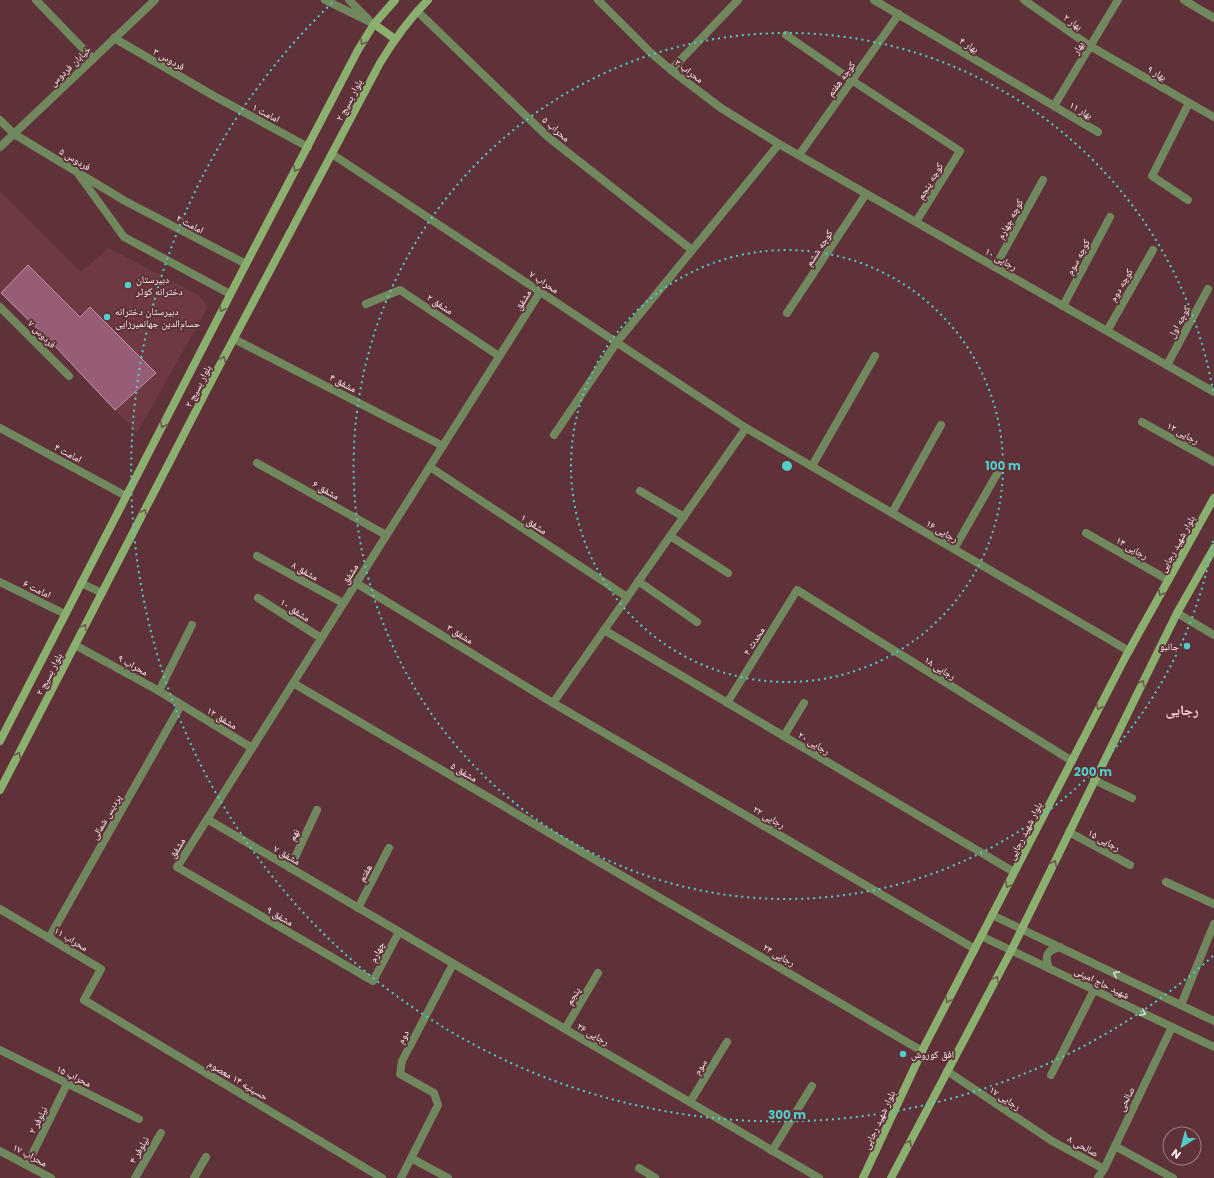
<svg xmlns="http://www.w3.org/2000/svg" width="1214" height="1178" font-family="Poppins,'Noto Naskh Arabic',sans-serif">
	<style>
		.built { fill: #6e3940 }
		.building { fill: #975c76; stroke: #c594a9 }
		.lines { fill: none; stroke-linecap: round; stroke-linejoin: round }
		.minor { stroke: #71885f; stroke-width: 8 }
		.tertiary { stroke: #71885f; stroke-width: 8 }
		.secondary { stroke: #8baf6e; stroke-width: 8 }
		.oneway { stroke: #6c5848 }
		.oneway2 { stroke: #dad7cd }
		.ring { fill: none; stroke: #53cdc9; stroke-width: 2; stroke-dasharray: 2 4 }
		.poi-dot { fill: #53cdc9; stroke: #5e3238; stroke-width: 1.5 }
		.labels { text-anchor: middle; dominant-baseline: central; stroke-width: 4; stroke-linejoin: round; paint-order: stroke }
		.street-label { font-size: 10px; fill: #fdf1f2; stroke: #5e3238 }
		.poi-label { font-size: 10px; fill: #fdf1f2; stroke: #5e3238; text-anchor: start }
		.district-label { font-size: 14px; font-weight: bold; fill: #fdcfd3; stroke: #5e3238 }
		.centre { fill: #53cdc9; stroke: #5e3238; stroke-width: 2 }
		.ring-label { font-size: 12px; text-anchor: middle; font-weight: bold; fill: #53cdc9; stroke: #5e3238; stroke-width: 4; stroke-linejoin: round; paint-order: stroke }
	</style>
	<rect width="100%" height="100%" fill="#5e3238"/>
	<polygon class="built" points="0,191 81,272 109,248 200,296 208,307 137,433 53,344 0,292"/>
	<polygon class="building" points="28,265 80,317 90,307 156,373 115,410 53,344 1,293"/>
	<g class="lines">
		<g class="minor">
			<polyline points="36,0 93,59"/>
			<polyline points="325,0 374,24"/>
			<polyline points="349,0 368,19"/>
			<polyline points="598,0 650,52 671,70 721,108 779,144 1214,392"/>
			<polyline points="874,0 1098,132"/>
			<polyline points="1024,0 1090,46 1214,117"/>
			<polyline points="1184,0 1214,18"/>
			<polyline points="417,11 548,137 692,250"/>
			<polyline points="786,35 853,81 960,151 916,222"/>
			<polyline points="114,38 214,96 308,147"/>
			<polyline points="671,70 738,0"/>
			<polyline points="1054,106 1118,0"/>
			<polyline points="0,120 14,134 125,201 246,264"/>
			<polyline points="0,147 155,0"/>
			<polyline points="332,154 746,428 1129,651"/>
			<polyline points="799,155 899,14"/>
			<polyline points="79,175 124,237 230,294"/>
			<polyline points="1188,200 1152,176 1189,103"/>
			<polyline points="995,267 1043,180"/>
			<polyline points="366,304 400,290 499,356"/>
			<polyline points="1063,306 1110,217"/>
			<polyline points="0,307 69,376"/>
			<polyline points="787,313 866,194"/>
			<polyline points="1107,331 1153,250"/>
			<polyline points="234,339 443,446"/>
			<polyline points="1167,365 1208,289"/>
			<polyline points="1142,422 1214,462"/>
			<polyline points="0,428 126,496"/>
			<polyline points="554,435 617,342 779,144"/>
			<polyline points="257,463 386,535"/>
			<polyline points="812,466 875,356"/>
			<polyline points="430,467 627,597"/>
			<polyline points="640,491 684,517"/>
			<polyline points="892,513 941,425"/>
			<polyline points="1086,533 1168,580"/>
			<polyline points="670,536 728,573"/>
			<polyline points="954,549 1001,467"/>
			<polyline points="257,556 343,603"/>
			<polyline points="638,581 697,622"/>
			<polyline points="0,582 65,614"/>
			<polyline points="356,583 553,703 975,949"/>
			<polyline points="258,598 321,638"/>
			<polyline points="1177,613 1214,635"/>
			<polyline points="604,630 1014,872"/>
			<polyline points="75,645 159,691 252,748"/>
			<polyline points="293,683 922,1051"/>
			<polyline points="159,691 192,625"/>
			<polyline points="553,703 746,428"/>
			<polyline points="727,703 797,590 1072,761"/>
			<polyline points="784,736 804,703"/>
			<polyline points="1094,780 1132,798"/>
			<polyline points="207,819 819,1178"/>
			<polyline points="1069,832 1130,865"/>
			<polyline points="290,868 317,810"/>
			<polyline points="1166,882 1214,904"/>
			<polyline points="358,908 389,848"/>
			<polyline points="0,909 101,969 84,1000 382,1178"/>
			<polyline points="399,932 373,981 177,867 540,292"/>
			<polyline points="49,938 181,705"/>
			<polyline points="1181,1005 1214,924"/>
			<polyline points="565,1029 598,973"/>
			<polyline points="0,1050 139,1119"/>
			<polyline points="947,1071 1052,1141 1104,1169"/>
			<polyline points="1051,1075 1094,990"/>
			<polyline points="690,1102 727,1042"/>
			<polyline points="1115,1146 1173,1178"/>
			<polyline points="0,1151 51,1178"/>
			<polyline points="772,1151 812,1086"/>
			<polyline points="411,1158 448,1178"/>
			<polyline points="27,1165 67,1084"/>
			<polyline points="639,1168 655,1178"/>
			<polyline points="135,1178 161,1133"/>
			<polyline points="194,1178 206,1157"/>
			<polyline points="401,1178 438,1105 434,1093 400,1074 402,1061 453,964"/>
			<polyline points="1098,1178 1104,1169 1172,1027"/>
		</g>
		<g class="tertiary">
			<polyline points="81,583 102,593"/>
			<polyline points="992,915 1214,1021"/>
			<polyline points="981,936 1214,1047"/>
			<path d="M1049,968c-5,-12 -2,-18 11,-21"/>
		</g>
		<g class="secondary">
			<polyline points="374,24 395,39"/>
			<polyline points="0,741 246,264 358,50 374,24 395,0"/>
			<path d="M0,790l215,-416 165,-311c14,-23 29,-44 48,-63"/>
			<polyline points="863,1178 925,1045 1126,656 1214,498"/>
			<polyline points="891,1178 1011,951 1177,613 1214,548"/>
		</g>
	</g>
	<defs><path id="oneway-chevron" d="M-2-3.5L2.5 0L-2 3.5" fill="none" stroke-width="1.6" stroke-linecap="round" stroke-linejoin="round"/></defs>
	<g class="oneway">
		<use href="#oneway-chevron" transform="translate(363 42) rotate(121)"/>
		<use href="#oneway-chevron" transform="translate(296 169) rotate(118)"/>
		<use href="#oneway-chevron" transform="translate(222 309) rotate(117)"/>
		<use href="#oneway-chevron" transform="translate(223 359) rotate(-62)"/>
		<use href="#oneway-chevron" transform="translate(163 425) rotate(117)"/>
		<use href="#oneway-chevron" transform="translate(144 512) rotate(-63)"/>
		<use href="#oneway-chevron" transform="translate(1161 593) rotate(119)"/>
		<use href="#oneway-chevron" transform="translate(84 627) rotate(-62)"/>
		<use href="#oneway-chevron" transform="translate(1142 683) rotate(-64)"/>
		<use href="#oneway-chevron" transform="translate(1099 707) rotate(117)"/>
		<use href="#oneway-chevron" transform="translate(18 755) rotate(-63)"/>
		<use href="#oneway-chevron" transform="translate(1054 863) rotate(-64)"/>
		<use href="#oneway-chevron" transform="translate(1008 885) rotate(117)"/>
		<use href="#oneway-chevron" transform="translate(996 979) rotate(-62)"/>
		<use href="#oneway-chevron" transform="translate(948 1000) rotate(118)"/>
		<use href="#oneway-chevron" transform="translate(909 1143) rotate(-62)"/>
	</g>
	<g class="oneway2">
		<use href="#oneway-chevron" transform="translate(1116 974) rotate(-154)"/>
		<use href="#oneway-chevron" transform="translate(1143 1013) rotate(26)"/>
	</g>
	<g class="ring">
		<circle cx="787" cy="466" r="216"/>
		<path d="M1213 541A433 433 0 1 1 1213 391"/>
		<path d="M1213 956A649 649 0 0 1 332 3"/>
	</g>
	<g class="poi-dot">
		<circle cx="128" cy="285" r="4"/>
		<circle cx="107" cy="317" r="4"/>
		<circle cx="1187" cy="646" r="4"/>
		<circle cx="903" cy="1054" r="4"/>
	</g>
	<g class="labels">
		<g class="street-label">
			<text transform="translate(1073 22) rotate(35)">بهار ۲</text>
			<text transform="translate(969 45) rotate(31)">بهار ۴</text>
			<text transform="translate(1078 48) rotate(-59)">بهار</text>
			<text transform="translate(169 59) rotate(30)">فردوس ۳</text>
			<text transform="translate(70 66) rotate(-44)">خیابان فردوس</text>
			<text transform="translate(689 71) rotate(37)">محراب ۳</text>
			<text transform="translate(1157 73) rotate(30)">بهار ۹</text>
			<text transform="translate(841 79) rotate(-54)">کوچه هفتم</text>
			<text transform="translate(349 100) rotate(-62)">بلوار بسیج ۲</text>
			<text transform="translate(1081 110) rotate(30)">بهار ۱۱</text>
			<text transform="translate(266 113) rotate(28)">امامت ۱</text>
			<text transform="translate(556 129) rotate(41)">محراب ۵</text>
			<text transform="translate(75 159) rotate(31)">فردوس ۵</text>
			<text transform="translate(930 181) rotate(-59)">کوچه پنجم</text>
			<text transform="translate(1010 219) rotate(-62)">کوچه چهارم</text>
			<text transform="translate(190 224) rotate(28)">امامت ۲</text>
			<text transform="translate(819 248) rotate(-57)">کوچه ششم</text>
			<text transform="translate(1078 257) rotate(-62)">کوچه سوم</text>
			<text transform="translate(1001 259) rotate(30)">رجایی ۱۰</text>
			<text transform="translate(544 282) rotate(33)">محراب ۷</text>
			<text transform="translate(1121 285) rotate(-60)">کوچه دوم</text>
			<text transform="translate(523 300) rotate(-58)">مشفق</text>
			<text transform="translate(440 304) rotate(33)">مشفق ۲</text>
			<text transform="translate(1179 322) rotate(-61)">کوچه اول</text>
			<text transform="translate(42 334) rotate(45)">فردوس ۷</text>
			<text transform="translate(343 383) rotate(27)">مشفق ۴</text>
			<text transform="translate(198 386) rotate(-63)">بلوار بسیج ۲</text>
			<text transform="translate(1183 433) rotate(29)">رجایی ۱۲</text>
			<text transform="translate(68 453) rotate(28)">امامت ۴</text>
			<text transform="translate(326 490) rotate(29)">مشفق ۶</text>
			<text transform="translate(534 524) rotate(33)">مشفق ۱</text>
			<text transform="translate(942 531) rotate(30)">رجایی ۱۶</text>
			<text transform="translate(1177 544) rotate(-61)">بلوار شهید رجایی</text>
			<text transform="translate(1132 548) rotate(30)">رجایی ۱۴</text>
			<text transform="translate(305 571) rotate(29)">مشفق ۸</text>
			<text transform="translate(350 574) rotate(-58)">مشفق</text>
			<text transform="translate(37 589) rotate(26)">امامت ۶</text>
			<text transform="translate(295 610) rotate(33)">مشفق ۱۰</text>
			<text transform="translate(460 634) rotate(31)">مشفق ۳</text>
			<text transform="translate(754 641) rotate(-58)">محدث ۴</text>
			<text transform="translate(133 665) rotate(29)">محراب ۹</text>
			<text transform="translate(940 668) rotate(32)">رجایی ۱۸</text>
			<text transform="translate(49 674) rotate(-63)">بلوار بسیج ۲</text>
			<text transform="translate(222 718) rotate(31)">مشفق ۱۲</text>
			<text transform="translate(814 743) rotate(31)">رجایی ۲۰</text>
			<text transform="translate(464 772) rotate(30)">مشفق ۵</text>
			<text transform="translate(106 817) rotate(-60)">پردیس شمالی</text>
			<text transform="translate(769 817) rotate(30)">رجایی ۲۲</text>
			<text transform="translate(1025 831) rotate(-63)">بلوار شهید رجایی</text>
			<text transform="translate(294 835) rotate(-64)">نهم</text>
			<text transform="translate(1104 840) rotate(28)">رجایی ۱۵</text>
			<text transform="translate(177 848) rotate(-58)">مشفق</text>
			<text transform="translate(287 855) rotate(30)">مشفق ۷</text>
			<text transform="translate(365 873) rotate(-62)">هفتم</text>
			<text transform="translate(280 916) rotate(30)">مشفق ۹</text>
			<text transform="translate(71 939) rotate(31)">محراب ۱۱</text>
			<text transform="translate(377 952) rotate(-63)">چهارم</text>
			<text transform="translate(779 955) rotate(30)">رجایی ۲۴</text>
			<text transform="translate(1102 983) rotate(26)">شهید حاج امینی</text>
			<text transform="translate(573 996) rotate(-60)">پنجم</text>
			<text transform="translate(593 1034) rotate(30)">رجایی ۲۶</text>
			<text transform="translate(403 1037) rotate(-62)">دوم</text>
			<text transform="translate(700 1067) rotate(-58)">سوم</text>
			<text transform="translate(74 1076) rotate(26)">محراب ۱۵</text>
			<text transform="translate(238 1080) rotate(31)">حسینیه ۱۴ معصوم</text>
			<text transform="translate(1005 1098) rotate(33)">رجایی ۱۷</text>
			<text transform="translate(1126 1099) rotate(-64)">صالحی</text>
			<text transform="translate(38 1120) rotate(-63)">نیلوفر ۲</text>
			<text transform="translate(879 1120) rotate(-65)">بلوار شهید رجایی</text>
			<text transform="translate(1083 1146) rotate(29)">صالحی ۸</text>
			<text transform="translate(139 1150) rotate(-60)">نیلوفر ۴</text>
			<text transform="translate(30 1155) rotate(28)">محراب ۱۷</text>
		</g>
		<g class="poi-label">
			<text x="136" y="279">دبیرستان<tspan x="136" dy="12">دخترانه کوثر</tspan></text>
			<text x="115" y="311">دبیرستان دخترانه<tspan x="115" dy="12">حسام‌الدین جهانمیرزایی</tspan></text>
			<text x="1179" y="646" text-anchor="end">جانبو</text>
			<text x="911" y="1054">افق کوروش</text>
		</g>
		<g class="district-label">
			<text x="1182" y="710">رجایی</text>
		</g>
	</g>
	<circle cx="787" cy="466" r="6" class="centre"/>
	<g class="ring-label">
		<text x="1003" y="470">100 m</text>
		<text x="1093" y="776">200 m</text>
		<text x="787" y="1119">300 m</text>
	</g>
	<g transform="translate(1182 1146) rotate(216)"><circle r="19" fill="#5e3238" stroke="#9e7e82"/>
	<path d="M0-3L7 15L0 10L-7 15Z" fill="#53cdc9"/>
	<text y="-6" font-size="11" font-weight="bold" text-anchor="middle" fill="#fdf1f2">N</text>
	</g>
</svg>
